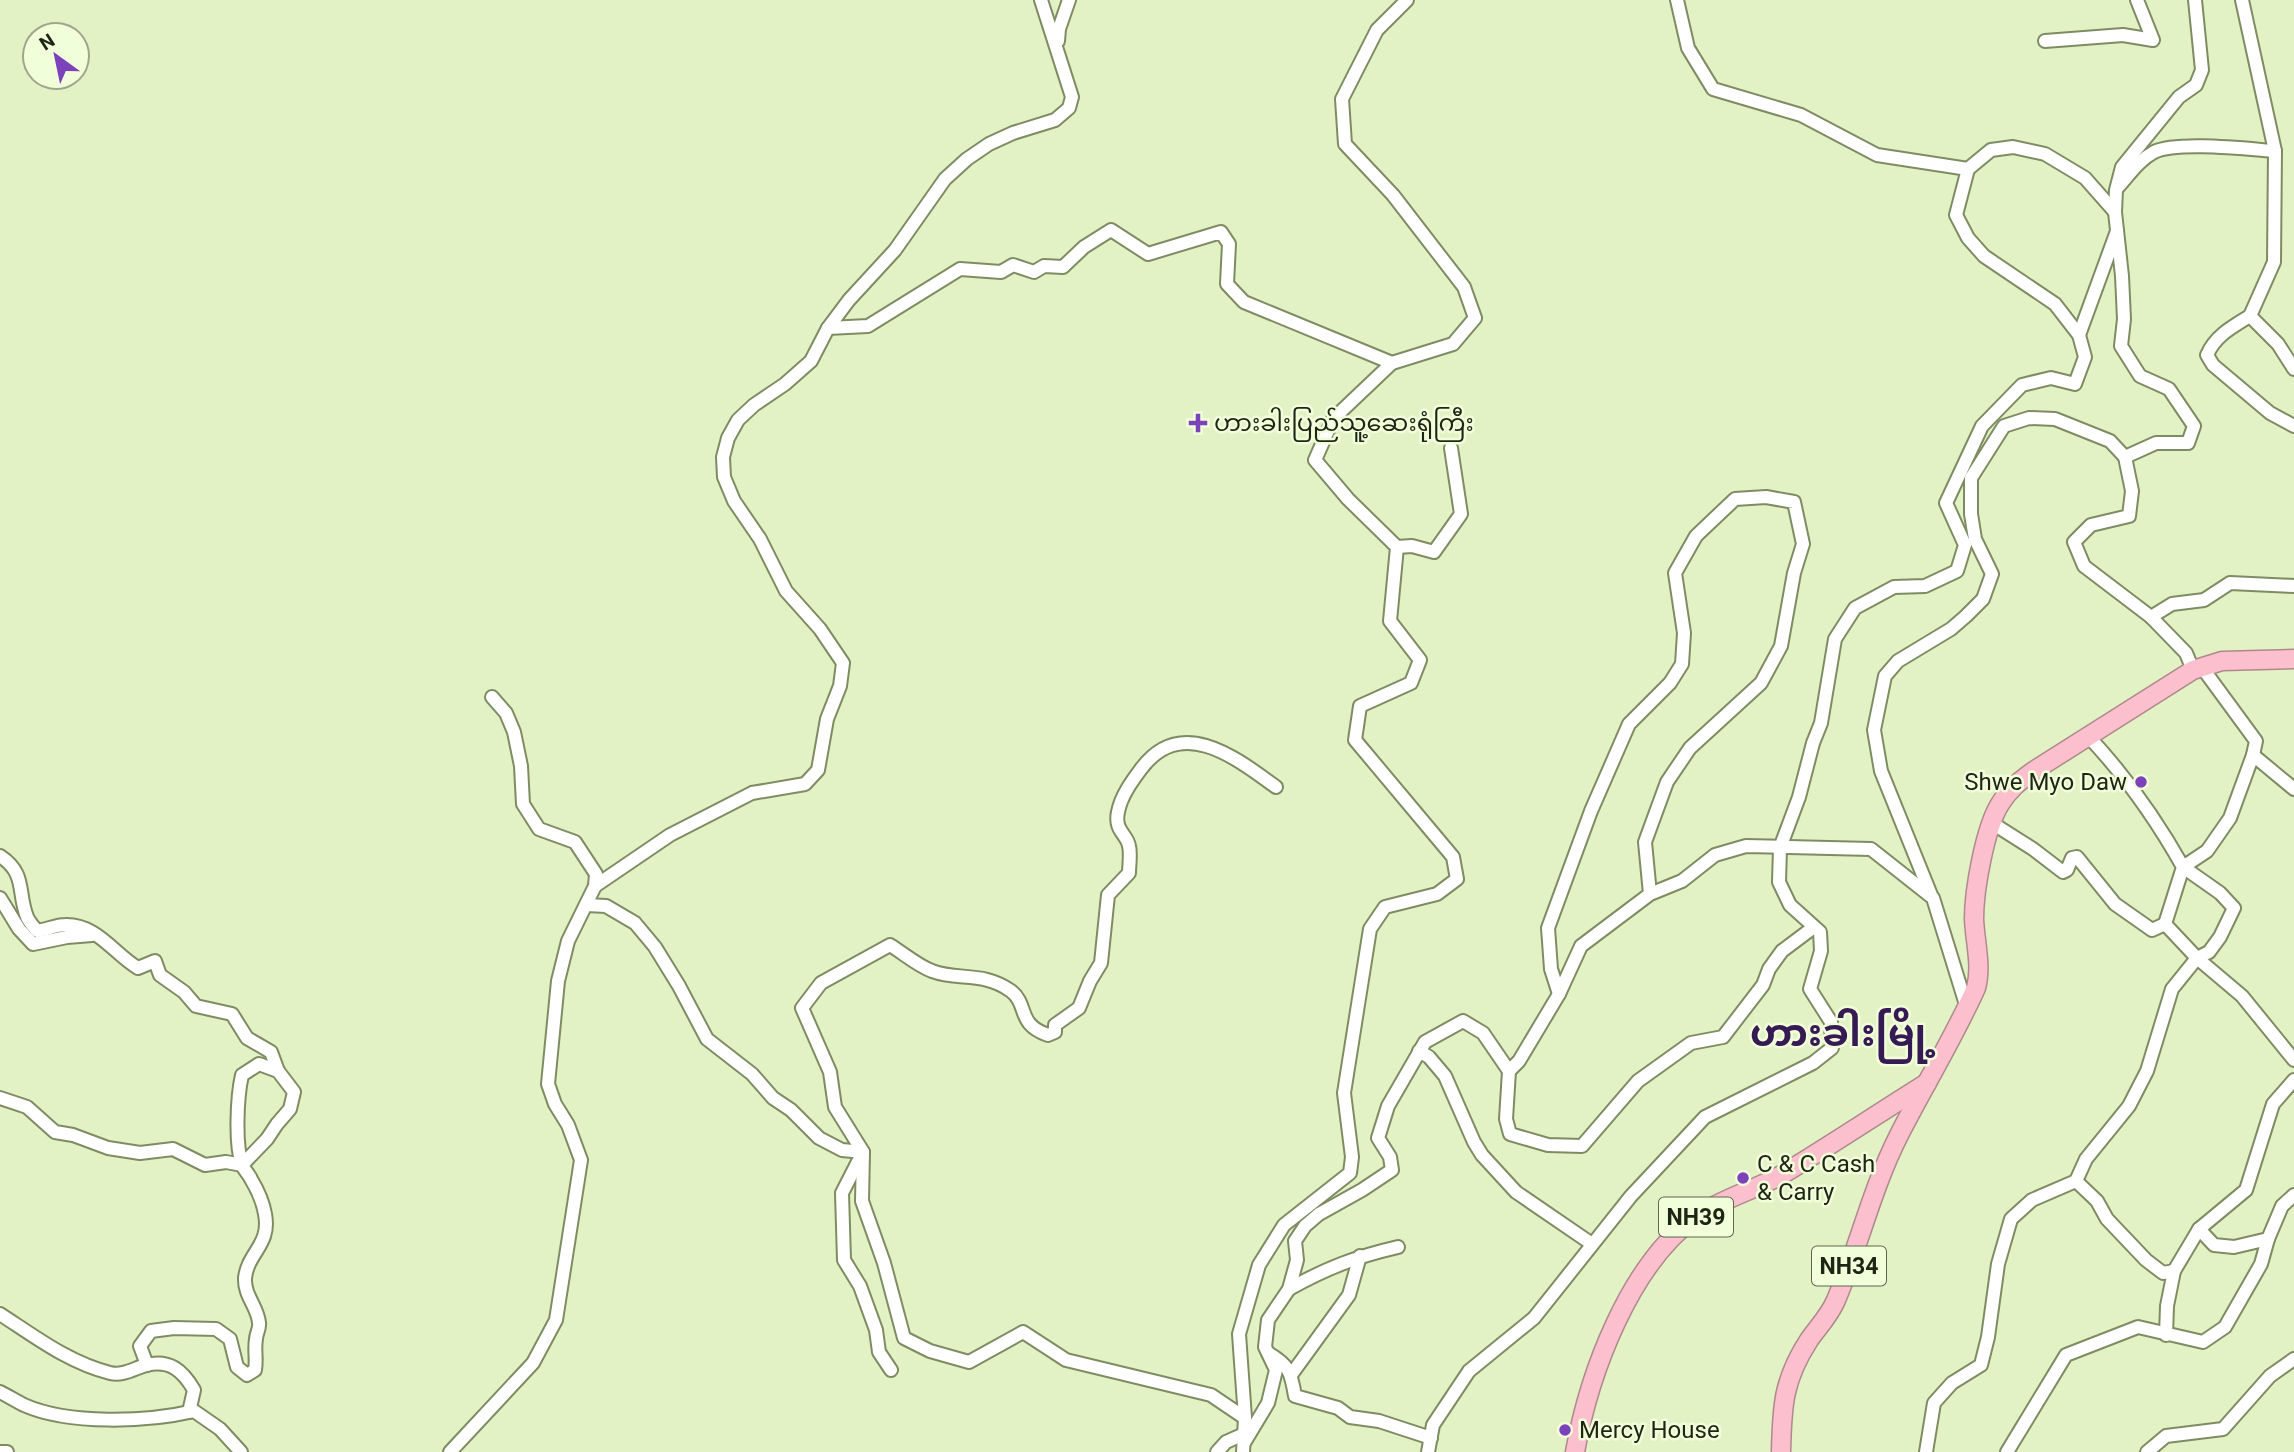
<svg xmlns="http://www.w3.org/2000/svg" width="2294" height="1452" font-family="Roboto,'Noto Sans Myanmar',sans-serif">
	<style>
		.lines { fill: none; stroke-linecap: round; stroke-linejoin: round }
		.minor-casing { stroke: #7f8c63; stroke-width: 16 }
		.highway-casing { stroke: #ae898c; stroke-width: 21 }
		.minor { stroke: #fff; stroke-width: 12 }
		.highway { stroke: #fbbfcd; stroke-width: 18 }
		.poi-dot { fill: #7c42b9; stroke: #f1feda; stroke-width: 2.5 }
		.labels { text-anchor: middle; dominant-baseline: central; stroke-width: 5; stroke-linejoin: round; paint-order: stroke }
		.shield { fill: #f1feda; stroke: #5e664f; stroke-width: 2 }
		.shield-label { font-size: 23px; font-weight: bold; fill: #1f2514 }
		.poi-label { font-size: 24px; fill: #1f2514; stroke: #f1feda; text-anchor: start }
		.town-label { font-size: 38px; font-weight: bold; fill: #361a53; stroke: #f1feda }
	</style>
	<rect width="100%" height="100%" fill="#e3f2c5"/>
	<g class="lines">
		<defs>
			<g id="minor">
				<polyline points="2242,0 2275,151 2274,262 2250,316 2278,344 2294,369"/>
				<polyline points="1058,41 1059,29 1069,0"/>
				<polyline points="2045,41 2123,35 2153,40 2137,0"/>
				<polyline points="1968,169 1991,150 2013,147 2045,154 2085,178 2115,212"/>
				<path d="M2118,187c11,-12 21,-27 36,-35 23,-11 93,-3 121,-1"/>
				<path d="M2250,316c-18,11 -35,20 -43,39l6,10 57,48 24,13"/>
				<polyline points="828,328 868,326 960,269 1001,272 1013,265 1034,272 1044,266 1063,267 1084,247 1111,230 1148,254 1221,232 1229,244 1227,284 1244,302 1392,363"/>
				<polyline points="2079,335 2117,231"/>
				<polyline points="1397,547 1412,546 1434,552 1461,514 1451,448"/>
				<polyline points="2151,617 2172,604 2204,600 2230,583 2294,586"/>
				<polyline points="2201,666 2256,741 2253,755"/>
				<polyline points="2193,670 2186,653 2151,617 2084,566 2074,542 2091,525 2129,516 2132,491 2125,457 2156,443 2188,443 2194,426 2169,389 2140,376 2121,346 2124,319 2122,276 2115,212 2116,190 2122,167 2179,97 2196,85 2202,70 2195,0"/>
				<polyline points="492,697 506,713 514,732 521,766 523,804 539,829 575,842 596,874 595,886"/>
				<path d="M2087,735c38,40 69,84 96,132l-18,57 32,34 45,38 52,64"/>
				<polyline points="1992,823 2033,849 2063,872 2067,870 2072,858 2077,857 2115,904 2152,930 2165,924"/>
				<path d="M0,856c27,18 17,36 27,61 2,5 7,10 10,14 9,-1 19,-6 28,-6 32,-1 49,29 73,43l17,-7 5,14 24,17 12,14 36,8 15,24 24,14 7,19"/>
				<polyline points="1650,894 1645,842 1667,782 1690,748 1761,683 1781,646 1794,573 1803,544 1794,502 1766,497 1735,499 1696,536 1675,573 1684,633 1682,664 1670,683 1629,724 1591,811 1548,928 1551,969 1559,994 1581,946 1650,894 1682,881 1715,855 1746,846 1871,849 1933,898 1967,1008"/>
				<polyline points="1931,895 1881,771 1874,730 1885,676 1898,661 1951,629 1966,616 1983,599 1992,574 1975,539 1971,514 1971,478 2004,426 2029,418 2055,419 2110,441 2125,457"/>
				<polyline points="0,898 19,929 33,944 67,937 92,935"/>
				<polyline points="586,905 606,906 635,923 655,947 679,986 707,1039 752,1074 773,1098 791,1110 819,1138 842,1150 863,1152 842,1193 844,1260 860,1286 876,1330 879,1352 891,1370"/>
				<polyline points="1419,1051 1429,1057 1445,1076 1474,1142 1482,1155 1516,1192 1592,1244"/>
				<polyline points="1509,1071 1519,1061 1559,994"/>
				<polyline points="0,1098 27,1107 55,1132 73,1135 108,1148 140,1153 173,1149 205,1165 226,1162 242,1165"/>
				<polyline points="2076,1181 2097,1201 2107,1219 2146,1260 2163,1273 2174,1271"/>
				<polyline points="2199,1229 2214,1245 2234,1247 2268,1239"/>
				<path d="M1289,1289c38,-21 66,-32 109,-42"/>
				<path d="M0,1314c34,22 69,49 110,59 13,3 23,-4 36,-8 24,-6 37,6 48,25l-5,22"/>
				<polyline points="2166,1335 2167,1306 2174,1271 2199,1229 2246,1190 2273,1104 2294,1080"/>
				<path d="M1268,1353c21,12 23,19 27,43l43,12 12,9 29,4 52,17"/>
				<path d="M147,1365l-7,-19 11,-15 23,-3 42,1 14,10 7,28 10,8 8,-5c2,-11 -1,-20 1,-31 0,-5 4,-11 3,-16 -1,-16 -15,-27 -14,-45 3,-26 26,-33 20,-64 -2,-12 -8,-25 -14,-35 -2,-5 -7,-9 -9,-14 -7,-21 -5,-68 0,-90l17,-11 19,7 16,21 -4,17 -13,15 -10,15 -25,26"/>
				<polyline points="1291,1375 1349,1295 1360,1256"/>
				<path d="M0,1392c8,4 16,9 24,13 45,20 123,17 170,6l26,18 21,23"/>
				<path d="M1245,1418l-34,-23 -145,-35 -43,-28 -54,30 -39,-11 -26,-13 -20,-75 -22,-62 1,-49 -28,-45 -5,-35 -28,-64 19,-25 69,-38c13,8 28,21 42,26 26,10 51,0 79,20 18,14 5,33 37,44l7,-3v-7l24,-17 11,-27 11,-18 7,-68 21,-22c0,-8 2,-19 0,-27 -2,-12 -15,-15 -11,-34 3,-16 14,-31 23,-43 40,-54 94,-12 135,18"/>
				<polyline points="1244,1443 1268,1403 1276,1370 1265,1347 1268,1320 1289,1289 1297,1260 1295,1241 1305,1226 1319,1214 1362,1190 1392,1170 1390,1157 1378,1138 1388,1106 1425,1042 1463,1021 1483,1033 1509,1071 1506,1119 1510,1134 1548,1145 1582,1146 1638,1081 1691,1043 1723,1037 1763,985 1769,969 1782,951 1814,927"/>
				<polyline points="0,1452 7,1452"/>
				<polyline points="450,1452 533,1363 556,1320 581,1160 568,1125 555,1104 548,1084 558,981 568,941 595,886 670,835 752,793 805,784 818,770 827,719 840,686 843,663 820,629 786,591 760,539 734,501 724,477 723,457 728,438 738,420 754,405 785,384 811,361 828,328 849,300 895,250 945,179 967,159 989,144 1013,133 1055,120 1069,108 1072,97 1041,0"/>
				<polyline points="1217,1452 1226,1442 1244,1434"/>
				<polyline points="1243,1452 1245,1418 1239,1334 1259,1265 1284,1225 1350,1173 1352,1157 1344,1093 1370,929 1385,907 1437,894 1457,879 1453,857 1355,740 1360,706 1411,683 1420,660 1390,621 1397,547 1348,499 1315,460 1333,419 1392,363 1453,344 1475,318 1464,287 1393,195 1345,144 1342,99 1377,30 1407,0"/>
				<polyline points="1428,1452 1433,1425 1469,1371 1534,1318 1631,1196 1705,1117 1813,1063 1832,1048 1831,1022 1810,989 1821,951 1820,932 1790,905 1779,882 1780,848 1799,797 1813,743 1821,723 1835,639 1855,608 1894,587 1925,586 1957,571 1965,545 1946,503 1982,426 2022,385 2051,378 2075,384 2085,357 2079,335 2055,304 1984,256 1968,238 1956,215 1968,169 1877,155 1801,115 1713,89 1688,48 1677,0"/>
				<polyline points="1926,1452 1934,1403 1952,1383 1981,1365 1988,1337 1998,1264 2011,1219 2032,1200 2076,1181 2086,1159 2129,1106 2147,1071 2172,989 2197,958 2209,952 2220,937 2234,908 2220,893 2183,867 2207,851 2230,818 2253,755 2294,789"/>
				<polyline points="2007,1452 2066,1355 2138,1327 2203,1342 2225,1327 2261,1264 2268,1239 2282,1206 2294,1195"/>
				<polyline points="2147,1452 2166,1436 2223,1429 2270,1376 2294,1359"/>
			</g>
			<g id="highway">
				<path d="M1575,1452c14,-78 54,-188 122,-236 26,-18 58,-26 86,-42 48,-29 96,-61 144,-91"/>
				<path d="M1781,1452c1,-46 2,-72 28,-112 9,-13 21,-25 27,-40 23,-54 36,-112 63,-165 25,-49 54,-96 77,-147 6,-22 -1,-46 -2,-69 0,-29 11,-91 26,-115 9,-15 21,-24 35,-34l158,-100 29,-9 72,-2"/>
			</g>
		</defs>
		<use href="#minor" class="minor-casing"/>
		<use href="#highway" class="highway-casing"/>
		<use href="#minor" class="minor"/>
		<use href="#highway" class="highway"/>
	</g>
	<g class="poi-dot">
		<path d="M1194.5 412.5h7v7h7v7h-7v7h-7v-7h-7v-7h7z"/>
		<circle cx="2141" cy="782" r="7"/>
		<circle cx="1743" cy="1178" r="7"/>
		<circle cx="1565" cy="1430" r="7"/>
	</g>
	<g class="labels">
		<g class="shield">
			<rect x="1659" y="1197.5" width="74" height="39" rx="5"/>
			<rect x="1812" y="1246.5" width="74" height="39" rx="5"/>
		</g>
		<g class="shield-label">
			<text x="1696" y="1217">NH39</text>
			<text x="1849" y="1266">NH34</text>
		</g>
		<g class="poi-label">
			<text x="1214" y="423">ဟားခါးပြည်သူ့ဆေးရုံကြီး</text>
			<text x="2127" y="782" text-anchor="end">Shwe Myo Daw</text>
			<text x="1757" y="1164">C &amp; C Cash<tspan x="1757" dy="28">&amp; Carry</tspan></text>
			<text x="1579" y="1430">Mercy House</text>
		</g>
		<g class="town-label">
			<text x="1843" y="1033">ဟားခါးမြို့</text>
		</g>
	</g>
	<g transform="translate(56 56) rotate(327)"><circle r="33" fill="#f1feda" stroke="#9da78b" stroke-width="2"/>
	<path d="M0-5L12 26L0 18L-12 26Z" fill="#7c42b9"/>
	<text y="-10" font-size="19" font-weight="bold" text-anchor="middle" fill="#1f2514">N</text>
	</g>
</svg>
